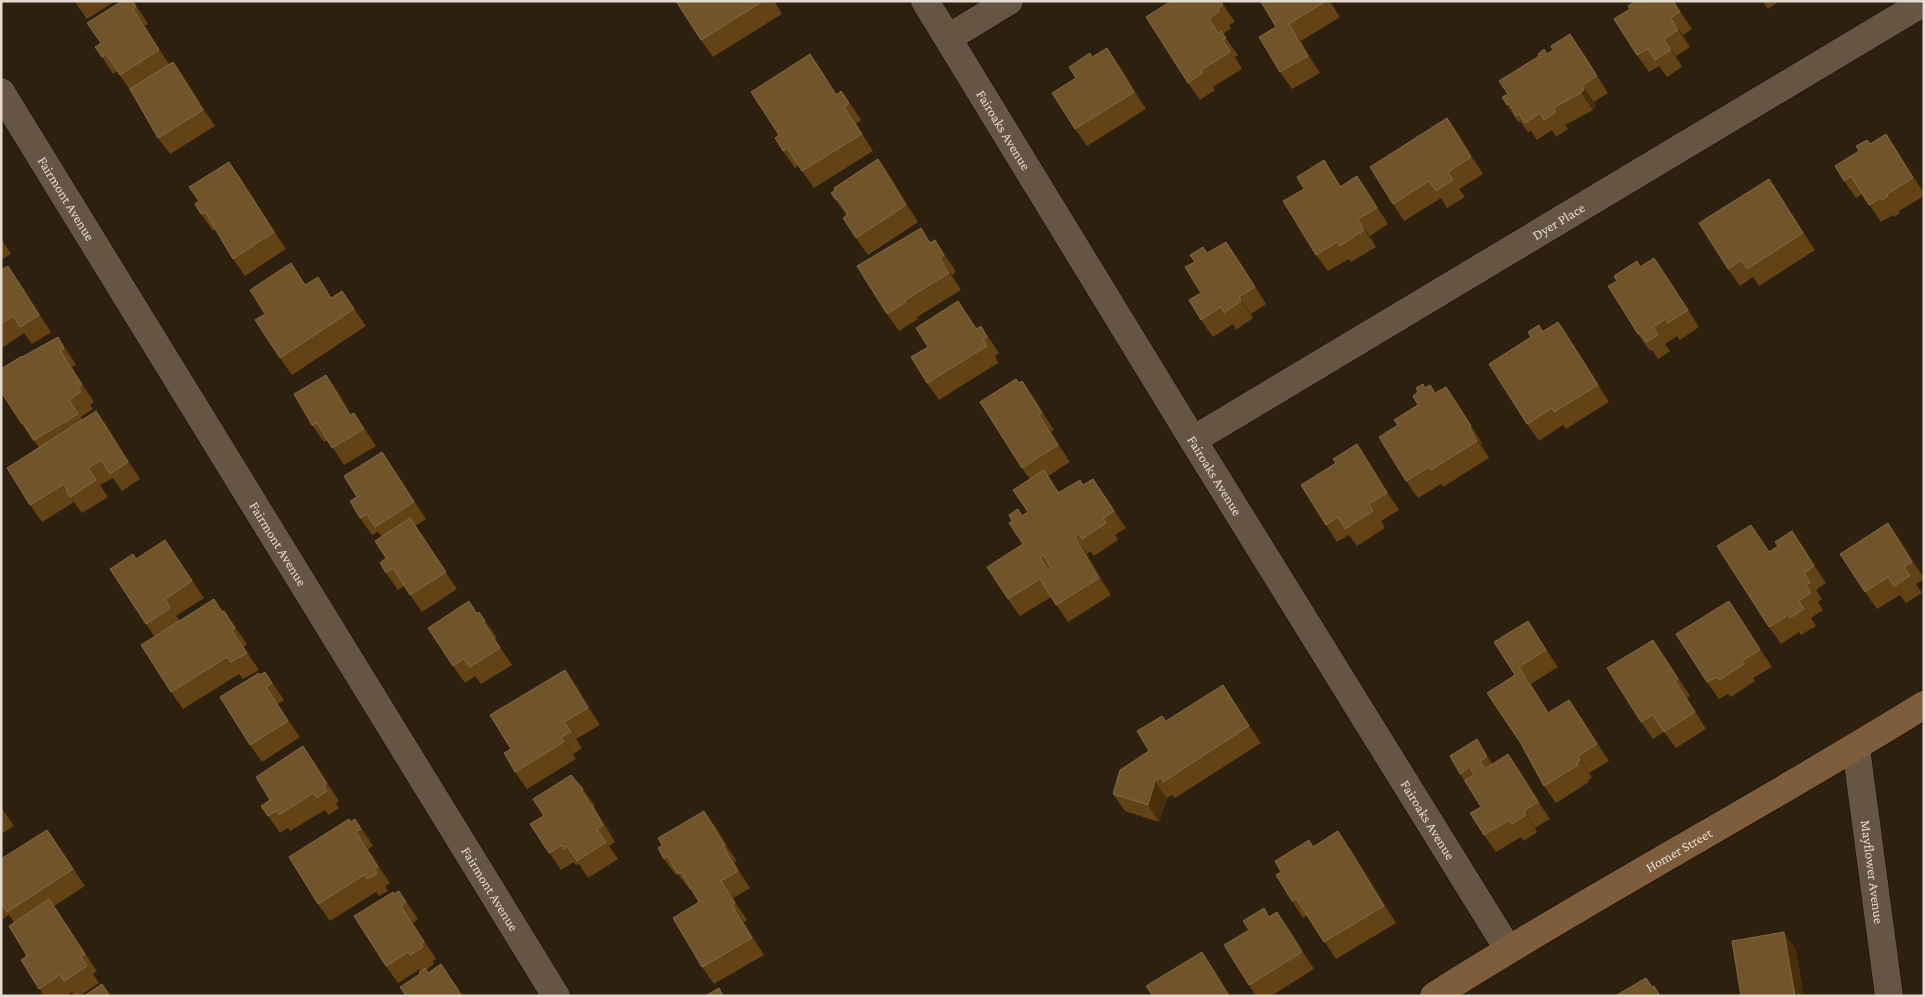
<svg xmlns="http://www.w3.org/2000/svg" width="1925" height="997" font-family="'Crimson Pro',serif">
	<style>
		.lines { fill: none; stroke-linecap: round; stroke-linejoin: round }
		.street-casing { stroke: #160900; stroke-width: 29 }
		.secondary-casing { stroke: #160900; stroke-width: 29 }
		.street { stroke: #665542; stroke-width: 28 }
		.secondary { stroke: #7d5d3b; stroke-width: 28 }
		.wall { fill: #634315 }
		.shaded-wall { fill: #482e0a }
		.building { fill: #715429; stroke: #836943; fill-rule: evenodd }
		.labels { text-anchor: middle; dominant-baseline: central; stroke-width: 5; stroke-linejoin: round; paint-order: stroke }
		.street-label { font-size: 14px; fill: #e4dacf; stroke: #241605 }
	</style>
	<rect width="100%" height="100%" fill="#2e200e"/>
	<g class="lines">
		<defs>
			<g id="street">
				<path id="s1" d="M925,1l268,439 315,509"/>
				<polyline points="948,38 1009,1"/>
				<path id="s2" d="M1,92l555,904"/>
				<path id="s3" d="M1193,440l731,-438"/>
				<path id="s4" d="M1856,748l33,248"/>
			</g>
			<g id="secondary">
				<path id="s5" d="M1434,996c161,-102 329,-191 490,-291"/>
			</g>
		</defs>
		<use href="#street" class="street-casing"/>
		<use href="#secondary" class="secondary-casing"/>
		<use href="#street" class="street"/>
		<use href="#secondary" class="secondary"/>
	</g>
	<g class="wall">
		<polygon points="74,1 115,1 87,19"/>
		<polygon points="133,1 144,17 148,24 145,26 169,64 173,62 185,79 215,126 170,154 158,138 130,90 117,71 113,74 102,57 101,43 130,2"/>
		<polygon points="676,1 774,1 782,14 713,57 701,40"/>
		<polygon points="1171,1 1221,1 1235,22 1229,25 1231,28 1223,34 1238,55 1235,57 1242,69 1213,87 1215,90 1200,100 1188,83"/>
		<polygon points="1259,1 1330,1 1340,17 1301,41 1320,73 1292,89 1280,72 1276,27 1268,14"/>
		<polygon points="1674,1 1692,29 1683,35 1690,47 1676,56 1682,67 1667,77 1659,66 1649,72 1637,55 1630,9 1642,3"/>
		<polygon points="1762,1 1780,1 1768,9"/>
		<polygon points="1582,51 1608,93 1594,102 1596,106 1593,110 1565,125 1568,129 1556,137 1552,130 1537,140 1531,131 1528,132 1520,121 1518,122 1507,105 1508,94 1547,54"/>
		<polygon points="810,54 837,94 841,91 853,108 861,120 856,124 873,151 814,188 798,165 795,168 783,151 779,135"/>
		<polygon points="1092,57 1119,65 1146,109 1087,146 1075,129 1076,78"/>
		<polygon points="1447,118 1459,135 1483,174 1459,189 1465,197 1447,208 1441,198 1404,221 1393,204"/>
		<polygon points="1886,134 1897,151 1924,193 1924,196 1899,211 1900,213 1894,217 1893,215 1881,222 1862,194 1856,198 1844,181 1870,144"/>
		<polygon points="878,159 890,176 918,222 868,255 856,238 846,215 831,193"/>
		<polygon points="1324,160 1341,186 1357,176 1369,193 1388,224 1370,236 1376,247 1351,262 1349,259 1328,271 1316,255 1304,189"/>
		<polygon points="229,162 241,179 286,249 245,276 233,259 215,229 213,231 201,214 199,201"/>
		<polygon points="1769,179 1815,250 1759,286 1753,277 1740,286 1728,269"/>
		<polygon points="1,238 11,254 1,260"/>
		<polygon points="1226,242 1238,259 1266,304 1251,314 1253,318 1236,330 1233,324 1213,337 1201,320 1201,293 1208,253"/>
		<polygon points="932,243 947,257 956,272 952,275 961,290 917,317 918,319 899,331 887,314"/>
		<polygon points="1654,258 1666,275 1699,327 1680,340 1677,336 1665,344 1670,351 1658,359 1652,350 1650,351 1638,334 1641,266"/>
		<polygon points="1,270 20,283 51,332 32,344 24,333 2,348 1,346"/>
		<polygon points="306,285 332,298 342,291 366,326 292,375 280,358 265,314"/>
		<polygon points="970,318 977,329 981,326 999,353 995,356 998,363 939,400 927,383"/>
		<polygon points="1558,322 1570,339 1609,402 1566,429 1563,425 1539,441 1527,424 1531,337 1539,325 1543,331"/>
		<polygon points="58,337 70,354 76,365 72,367 94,402 90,405 93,409 81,417 83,420 96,411 108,428 140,479 122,491 113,478 100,485 108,497 82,513 74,502 42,522 30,505 39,447 34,441 33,441 22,424 22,357"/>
		<polygon points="1022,381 1034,398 1054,430 1051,432 1070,462 1048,476 1059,492 1083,485 1105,496 1126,528 1115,535 1118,540 1094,556 1090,551 1087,554 1111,595 1068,622 1051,597 1020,616 1008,599 1023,544 1012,521 1028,512 1030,479 1022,468 1020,383"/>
		<polygon points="1426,388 1458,404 1482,443 1481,444 1489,458 1443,487 1441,484 1418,498 1406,481 1418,405"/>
		<polygon points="338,392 351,415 366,430 376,446 344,465 328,440 324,442 312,425"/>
		<polygon points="1368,461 1399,510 1381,521 1385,528 1357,546 1349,535 1337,542 1326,525"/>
		<polygon points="394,469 426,519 415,526 457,589 422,612 404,586 398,590 386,573 386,558 382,537 378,532 372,535 360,518 357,497"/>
		<polygon points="1792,531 1804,548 1826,583 1816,590 1822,599 1818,602 1823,610 1811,618 1816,626 1801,635 1799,632 1781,644 1769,627 1763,542 1769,552 1778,546"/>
		<polygon points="1900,540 1924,578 1924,579 1916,584 1922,593 1906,603 1900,595 1877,609 1865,592"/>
		<polygon points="177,557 204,598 176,616 180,621 214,599 223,612 236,628 247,644 244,647 259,670 243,679 239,674 183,709 171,692 155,637 146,624 136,559"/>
		<polygon points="479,612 497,638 495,639 512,665 481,684 475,676 465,683 453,666 477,613"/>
		<polygon points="1741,618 1772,667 1753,678 1755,681 1731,697 1728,694 1719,699 1707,682"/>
		<polygon points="1528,621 1539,638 1558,667 1531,684 1549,713 1581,717 1609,761 1589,773 1592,778 1588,780 1589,782 1556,803 1544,786 1520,742 1515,675"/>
		<polygon points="1665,657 1690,696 1687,698 1706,729 1676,748 1664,732 1653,739 1641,722"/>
		<polygon points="565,670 577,687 600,725 576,739 582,748 573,754 576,759 527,789 515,772 511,749"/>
		<polygon points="265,672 284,700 278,704 300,737 262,762 250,745 260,675"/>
		<polygon points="1223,685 1234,702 1261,743 1175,798 1172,795 1167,798 1159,822 1125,811 1113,794 1149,751 1166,721"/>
		<polygon points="1488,756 1493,764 1520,771 1550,819 1535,828 1537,832 1524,841 1521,837 1496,852 1484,835 1481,807 1460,774"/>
		<polygon points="315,763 339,801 336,803 339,808 329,815 325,810 290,831 288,828 280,833 268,816 270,800"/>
		<polygon points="583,789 595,806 593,807 604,822 615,842 609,846 618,859 588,878 579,864 576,865 574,862 561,870 530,824"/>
		<polygon points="1,807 14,826 1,834"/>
		<polygon points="355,819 367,836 373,846 368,849 390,883 385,886 388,891 379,896 376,892 330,921 318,904 351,822"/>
		<polygon points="716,827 737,862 734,862 750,888 733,898 747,920 744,922 764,955 714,984 702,967 699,902 691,889 690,890 678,874 676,875 664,859"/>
		<polygon points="47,830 85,886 54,906 97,971 93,974 99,983 79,996 74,996 72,992 67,996 44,996 21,960 27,956 14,922 9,915 1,920 1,859"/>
		<polygon points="1313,847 1350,848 1396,923 1336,959 1307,915 1303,918 1292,901 1281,872"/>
		<polygon points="399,891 418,919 413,923 436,959 433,961 434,964 426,970 428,973 453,981 462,996 406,996 420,974 421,971 420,969 398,983 386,966 394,894"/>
		<polygon points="1270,917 1289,929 1314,969 1271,996 1256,996 1249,985"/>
	</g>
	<g class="shaded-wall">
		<polygon points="133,1 144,17 148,24 136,7"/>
		<polygon points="1220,1 1221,1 1227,9 1235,22"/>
		<polygon points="1329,1 1330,1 1340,17"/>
		<polygon points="1673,1 1674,1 1692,29 1680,12"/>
		<polygon points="133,9 145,26 171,67 159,50"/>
		<polygon points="1671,18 1683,35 1690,47 1678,30"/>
		<polygon points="1289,24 1301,41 1320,73 1308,56"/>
		<polygon points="1570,34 1582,51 1608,93 1597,76"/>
		<polygon points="1664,39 1676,56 1682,67 1671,50"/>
		<polygon points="1107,48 1119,65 1146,109 1134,92"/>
		<polygon points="810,54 822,71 845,106 836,95"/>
		<polygon points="173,62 185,79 215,126 203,110"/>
		<polygon points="1582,85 1594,102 1596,106 1593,110 1581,93"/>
		<polygon points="844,107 856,124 873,151 862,134"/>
		<polygon points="1447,118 1459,135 1483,174 1471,157"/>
		<polygon points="1886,134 1897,151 1924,193 1913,178"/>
		<polygon points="878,159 890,176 918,222 906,205"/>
		<polygon points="1324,160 1335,177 1352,204 1340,187"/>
		<polygon points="229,162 241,179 286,249 274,232"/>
		<polygon points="1357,176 1369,193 1388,224 1377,208"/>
		<polygon points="1769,179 1780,196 1815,250 1803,233"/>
		<polygon points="1358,219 1370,236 1376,247 1364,230"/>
		<polygon points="1,238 11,254 1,240"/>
		<polygon points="935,240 947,257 956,272 944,255"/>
		<polygon points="1226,242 1238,259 1266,304 1255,287"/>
		<polygon points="940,258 952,275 961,290 949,273"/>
		<polygon points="1654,258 1666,275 1699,327 1688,310"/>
		<polygon points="8,266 20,283 51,332 39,315"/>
		<polygon points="342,291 354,308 366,326 354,309"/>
		<polygon points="1239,297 1251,314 1253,318 1241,301"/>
		<polygon points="958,301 970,318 983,339 976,329"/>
		<polygon points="1558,322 1570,339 1609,402 1598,385"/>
		<polygon points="58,337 70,354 76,365 64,348"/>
		<polygon points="60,350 72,367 94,402 82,385"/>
		<polygon points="326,375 338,392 362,432 350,415"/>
		<polygon points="1022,381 1034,398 1054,430 1042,413"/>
		<polygon points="1446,387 1458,404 1482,443 1471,426"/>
		<polygon points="96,411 108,428 140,479 128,462"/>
		<polygon points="354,413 366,430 376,446 364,429"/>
		<polygon points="1039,415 1051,432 1070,462 1058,445"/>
		<polygon points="1469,427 1481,444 1489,458 1477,441"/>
		<polygon points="1357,444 1368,461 1399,510 1387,493"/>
		<polygon points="382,452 394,469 426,519 414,502"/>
		<polygon points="1093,479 1105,496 1126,528 1114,511"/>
		<polygon points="410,518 422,535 457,589 446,572"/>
		<polygon points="1888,523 1900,540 1924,578 1912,562"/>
		<polygon points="1792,531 1804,548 1826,583 1814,566"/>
		<polygon points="1075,537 1087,554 1111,595 1099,578"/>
		<polygon points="165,540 177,557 204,598 192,581"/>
		<polygon points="469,601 495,639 512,665 500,648"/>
		<polygon points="1729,601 1741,618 1772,667 1760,650"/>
		<polygon points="224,611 236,628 247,644 235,628"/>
		<polygon points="1528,621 1539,638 1558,667 1546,650"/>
		<polygon points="232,630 244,647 259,670 247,653"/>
		<polygon points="1653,640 1665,657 1690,696 1678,679"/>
		<polygon points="1519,667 1531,684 1559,730 1548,713"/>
		<polygon points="565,670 577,687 600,725 588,708"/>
		<polygon points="1675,681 1687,698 1706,729 1695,712"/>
		<polygon points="1223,685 1234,702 1261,743 1249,726"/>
		<polygon points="266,687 278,704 300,737 288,721"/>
		<polygon points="1569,700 1581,717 1609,761 1597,744"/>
		<polygon points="561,737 573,754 576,759 564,742"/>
		<polygon points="1477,739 1488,756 1499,774 1487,757"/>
		<polygon points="303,746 315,763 339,801 327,784"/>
		<polygon points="1508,754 1520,771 1550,819 1538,802"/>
		<polygon points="1578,756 1589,773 1592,778 1580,761"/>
		<polygon points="1155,781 1167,798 1159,822 1148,805"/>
		<polygon points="581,790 592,807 592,805 604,822 615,842"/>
		<polygon points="1,807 14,826 1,808"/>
		<polygon points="704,811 716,827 737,862 725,845"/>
		<polygon points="1524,811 1535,828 1537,832 1526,815"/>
		<polygon points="355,819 367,836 373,846 361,829"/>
		<polygon points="47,830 59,846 85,886 73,869"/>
		<polygon points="1338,831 1350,848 1396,923 1384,906"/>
		<polygon points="356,832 368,849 390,883 378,867"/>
		<polygon points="723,846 734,862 750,888 738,871"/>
		<polygon points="721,881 733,898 747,920 735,903"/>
		<polygon points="49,899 61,916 97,971 85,954"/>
		<polygon points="732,905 744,922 764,955 752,938"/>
		<polygon points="401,906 413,923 436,959 424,942"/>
		<polygon points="1277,912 1289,929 1314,969 1302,952"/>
		<polygon points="1784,932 1796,949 1804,996 1795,996"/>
		<polygon points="1202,952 1214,969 1231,996 1229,996"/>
	</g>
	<g class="building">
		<polygon points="122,1 129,2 133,1 136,7 133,9 159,50 120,75 106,54 102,57 95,47 101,43 87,23"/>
		<polygon points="676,1 763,1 701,40"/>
		<polygon points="1171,1 1220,1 1223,5 1218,8 1219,11 1209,19 1218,33 1221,31 1226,38 1223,40 1230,52 1201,70 1203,73 1188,83 1146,17"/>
		<polygon points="1261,1 1326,1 1289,24 1308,56 1280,72 1259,37 1276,27"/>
		<polygon points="1635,1 1641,1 1642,3 1645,1 1673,1 1680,12 1671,18 1678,30 1664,39 1671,50 1655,60 1648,49 1637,55 1614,19 1630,9 1628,6"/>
		<polygon points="1570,34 1597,76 1582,85 1584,89 1581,93 1553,108 1556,112 1544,120 1540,113 1525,123 1519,114 1516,116 1509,103 1507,105 1502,97 1508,94 1499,81 1539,56 1538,54 1544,49 1547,54 1553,50 1551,46"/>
		<polygon points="1107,48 1134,92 1075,129 1052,93 1076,78 1069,67 1090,53 1092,57"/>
		<polygon points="810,54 836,95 841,91 849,103 844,107 862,134 802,171 787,148 783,151 775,138 779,135 751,92"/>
		<polygon points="173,62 203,110 158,138 130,89"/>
		<polygon points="1447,118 1471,157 1448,172 1453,180 1436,191 1429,181 1393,204 1370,167"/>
		<polygon points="1886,134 1913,178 1887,194 1888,196 1882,200 1881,198 1869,205 1851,176 1844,181 1835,166 1859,151 1856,146 1867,140 1870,144"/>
		<polygon points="878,159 906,205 856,238 843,218 848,214 838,199 836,200 831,193 835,191 834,188"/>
		<polygon points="1324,160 1340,187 1357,176 1377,208 1358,219 1364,230 1340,246 1337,242 1316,255 1283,201 1304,189 1297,177"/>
		<polygon points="229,162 274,232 233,259 205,212 201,214 195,204 199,201 189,187"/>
		<polygon points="1769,179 1803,233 1747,269 1741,260 1728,269 1699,223"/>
		<polygon points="921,228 930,243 935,240 944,255 940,258 949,273 905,300 906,302 887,314 857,266"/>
		<polygon points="1226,242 1255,287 1239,297 1241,301 1224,313 1221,307 1201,320 1189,300 1201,293 1185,267 1195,262 1190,255 1203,247 1207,253"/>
		<polygon points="1654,258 1688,310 1668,323 1665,319 1653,327 1658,335 1646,342 1640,333 1638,334 1608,286 1617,281 1614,276 1637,261 1640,267"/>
		<polygon points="291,263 305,285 318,277 331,298 342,291 354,309 280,358 255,320 265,314 250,290"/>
		<polygon points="8,266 39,315 20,327 13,316 1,324 1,270"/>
		<polygon points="958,301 976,329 981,326 987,337 983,340 987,346 927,383 911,357 928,347 916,328"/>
		<polygon points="1558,322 1598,385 1554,412 1552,408 1527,424 1489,364 1531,337 1528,332 1539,325 1542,332"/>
		<polygon points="58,337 64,348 60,350 82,385 78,388 81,392 69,400 78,414 34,440 23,423 22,424 1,392 1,369 22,356 22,357"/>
		<polygon points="326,375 350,415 354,413 364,429 332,448 317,423 312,425 294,394"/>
		<polygon points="1016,379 1019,383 1022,381 1042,413 1039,415 1058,445 1022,468 980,402"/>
		<polygon points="1423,384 1425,388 1430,385 1435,393 1446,387 1471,426 1469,427 1477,441 1431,470 1429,467 1406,481 1379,437 1398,425 1394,420 1418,405 1413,396 1418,392 1416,388"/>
		<polygon points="96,411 128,462 110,474 101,460 88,468 96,480 70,497 66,490 67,489 64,484 30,505 7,468"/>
		<polygon points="1357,444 1387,493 1369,504 1373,511 1345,529 1338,517 1326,525 1301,485 1336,463 1333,459"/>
		<polygon points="382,452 414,502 375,527 367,514 360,518 350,501 357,497 344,476"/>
		<path d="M1044,470l14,23 22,-13 3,5 10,-6 21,32 -11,7 3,5 -24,16 -3,-5 -4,3 24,41 -43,27 -16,-26 -32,20 -21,-32 36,-23 -14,-21 3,-2 -3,-6 9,-6 4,7 6,-4 -15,-22zM1043,555l8,13 -3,2 -8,-13z"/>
		<polygon points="410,518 446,572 410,595 393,568 386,573 380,563 386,558 375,541"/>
		<polygon points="1888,523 1912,562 1904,567 1910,576 1894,586 1888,577 1865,592 1840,554"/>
		<polygon points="1751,525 1769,552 1778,546 1775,542 1792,531 1814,566 1804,573 1810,583 1806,585 1811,593 1799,601 1804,609 1790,618 1788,615 1769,627 1717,546"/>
		<polygon points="165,540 192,581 165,599 170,608 146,624 110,569 133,554 136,559"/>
		<polygon points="214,599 222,612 224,611 235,628 232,630 247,653 231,662 227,657 171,692 141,645"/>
		<polygon points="469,601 477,614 479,612 485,621 483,622 500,648 470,667 463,659 453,666 428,628"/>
		<polygon points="1729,601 1760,650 1742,661 1744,664 1719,680 1717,677 1707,682 1676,634"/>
		<polygon points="1528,621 1546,650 1519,667 1548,713 1569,700 1597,744 1578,756 1580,761 1576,763 1578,765 1544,786 1520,742 1487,693 1515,675 1494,642"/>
		<polygon points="1653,640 1678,679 1675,681 1695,712 1664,732 1653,715 1641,722 1607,668"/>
		<polygon points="565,670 588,708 564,722 571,732 561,737 564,742 515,772 504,753 511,749 490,715"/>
		<polygon points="265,672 272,683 266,687 288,721 250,745 220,697 259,673 260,675"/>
		<polygon points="1223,685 1249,726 1163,782 1161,777 1155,781 1148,805 1113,794 1120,770 1149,751 1137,731 1162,716 1166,721"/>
		<polygon points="1477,739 1487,757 1480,761 1485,769 1508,754 1538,802 1524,811 1526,815 1512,824 1509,820 1484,835 1470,813 1481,807 1465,781 1474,775 1470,767 1460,774 1450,756"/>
		<polygon points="303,746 327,784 324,786 327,791 317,798 313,793 279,815 276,811 268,816 261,806 270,800 256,777"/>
		<polygon points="571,775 583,789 581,790 591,806 592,805 603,825 597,829 606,842 577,861 567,846 564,849 562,845 549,853 530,824 544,816 533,799"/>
		<polygon points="704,811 725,845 723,846 738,871 721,881 735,903 732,905 752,938 702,967 673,918 699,902 681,872 678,874 667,856 664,859 658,848 662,845 658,838"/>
		<polygon points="349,819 351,822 355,819 361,829 356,832 378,867 374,869 377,874 367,879 364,875 318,904 289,857"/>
		<polygon points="47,830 73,869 7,912 1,903 1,859"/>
		<polygon points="1338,831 1384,906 1324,942 1296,898 1292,901 1276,875 1281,872 1275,861 1309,840 1313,847"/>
		<polygon points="399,891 406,902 401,906 424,942 421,944 423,947 410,955 408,952 386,966 354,916 393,892 394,894"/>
		<polygon points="49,899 85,954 81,957 87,966 64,981 60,975 39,989 21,960 27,956 9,926"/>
		<polygon points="1264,908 1269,917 1277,912 1302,952 1249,985 1224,945 1249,930 1243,921"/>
		<polygon points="1784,932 1795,996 1741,996 1732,941"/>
		<polygon points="1202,952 1229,996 1153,996 1146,986"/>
		<polygon points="441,964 462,996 406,996 400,987 420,974 419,972 425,968 428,973"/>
		<polygon points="1646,978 1652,987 1654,986 1660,996 1615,996"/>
		<polygon points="102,984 110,996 84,996"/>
		<polygon points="719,988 723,996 705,996"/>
	</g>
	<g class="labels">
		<g class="street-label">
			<text stroke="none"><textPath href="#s1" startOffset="151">Fairoaks Avenue</textPath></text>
			<text stroke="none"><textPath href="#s2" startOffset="125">Fairmont Avenue</textPath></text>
			<text stroke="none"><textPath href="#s3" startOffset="426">Dyer Place</textPath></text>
			<text stroke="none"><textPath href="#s1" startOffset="556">Fairoaks Avenue</textPath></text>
			<text stroke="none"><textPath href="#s2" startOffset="530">Fairmont Avenue</textPath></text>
			<text stroke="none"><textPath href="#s1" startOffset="961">Fairoaks Avenue</textPath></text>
			<text stroke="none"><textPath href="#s5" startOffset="285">Homer Street</textPath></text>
			<text stroke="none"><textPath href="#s4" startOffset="125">Mayflower Avenue</textPath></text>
			<text stroke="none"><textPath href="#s2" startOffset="935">Fairmont Avenue</textPath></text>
		</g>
	</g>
	<rect width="1925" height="997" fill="none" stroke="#e4dacf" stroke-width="5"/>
</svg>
